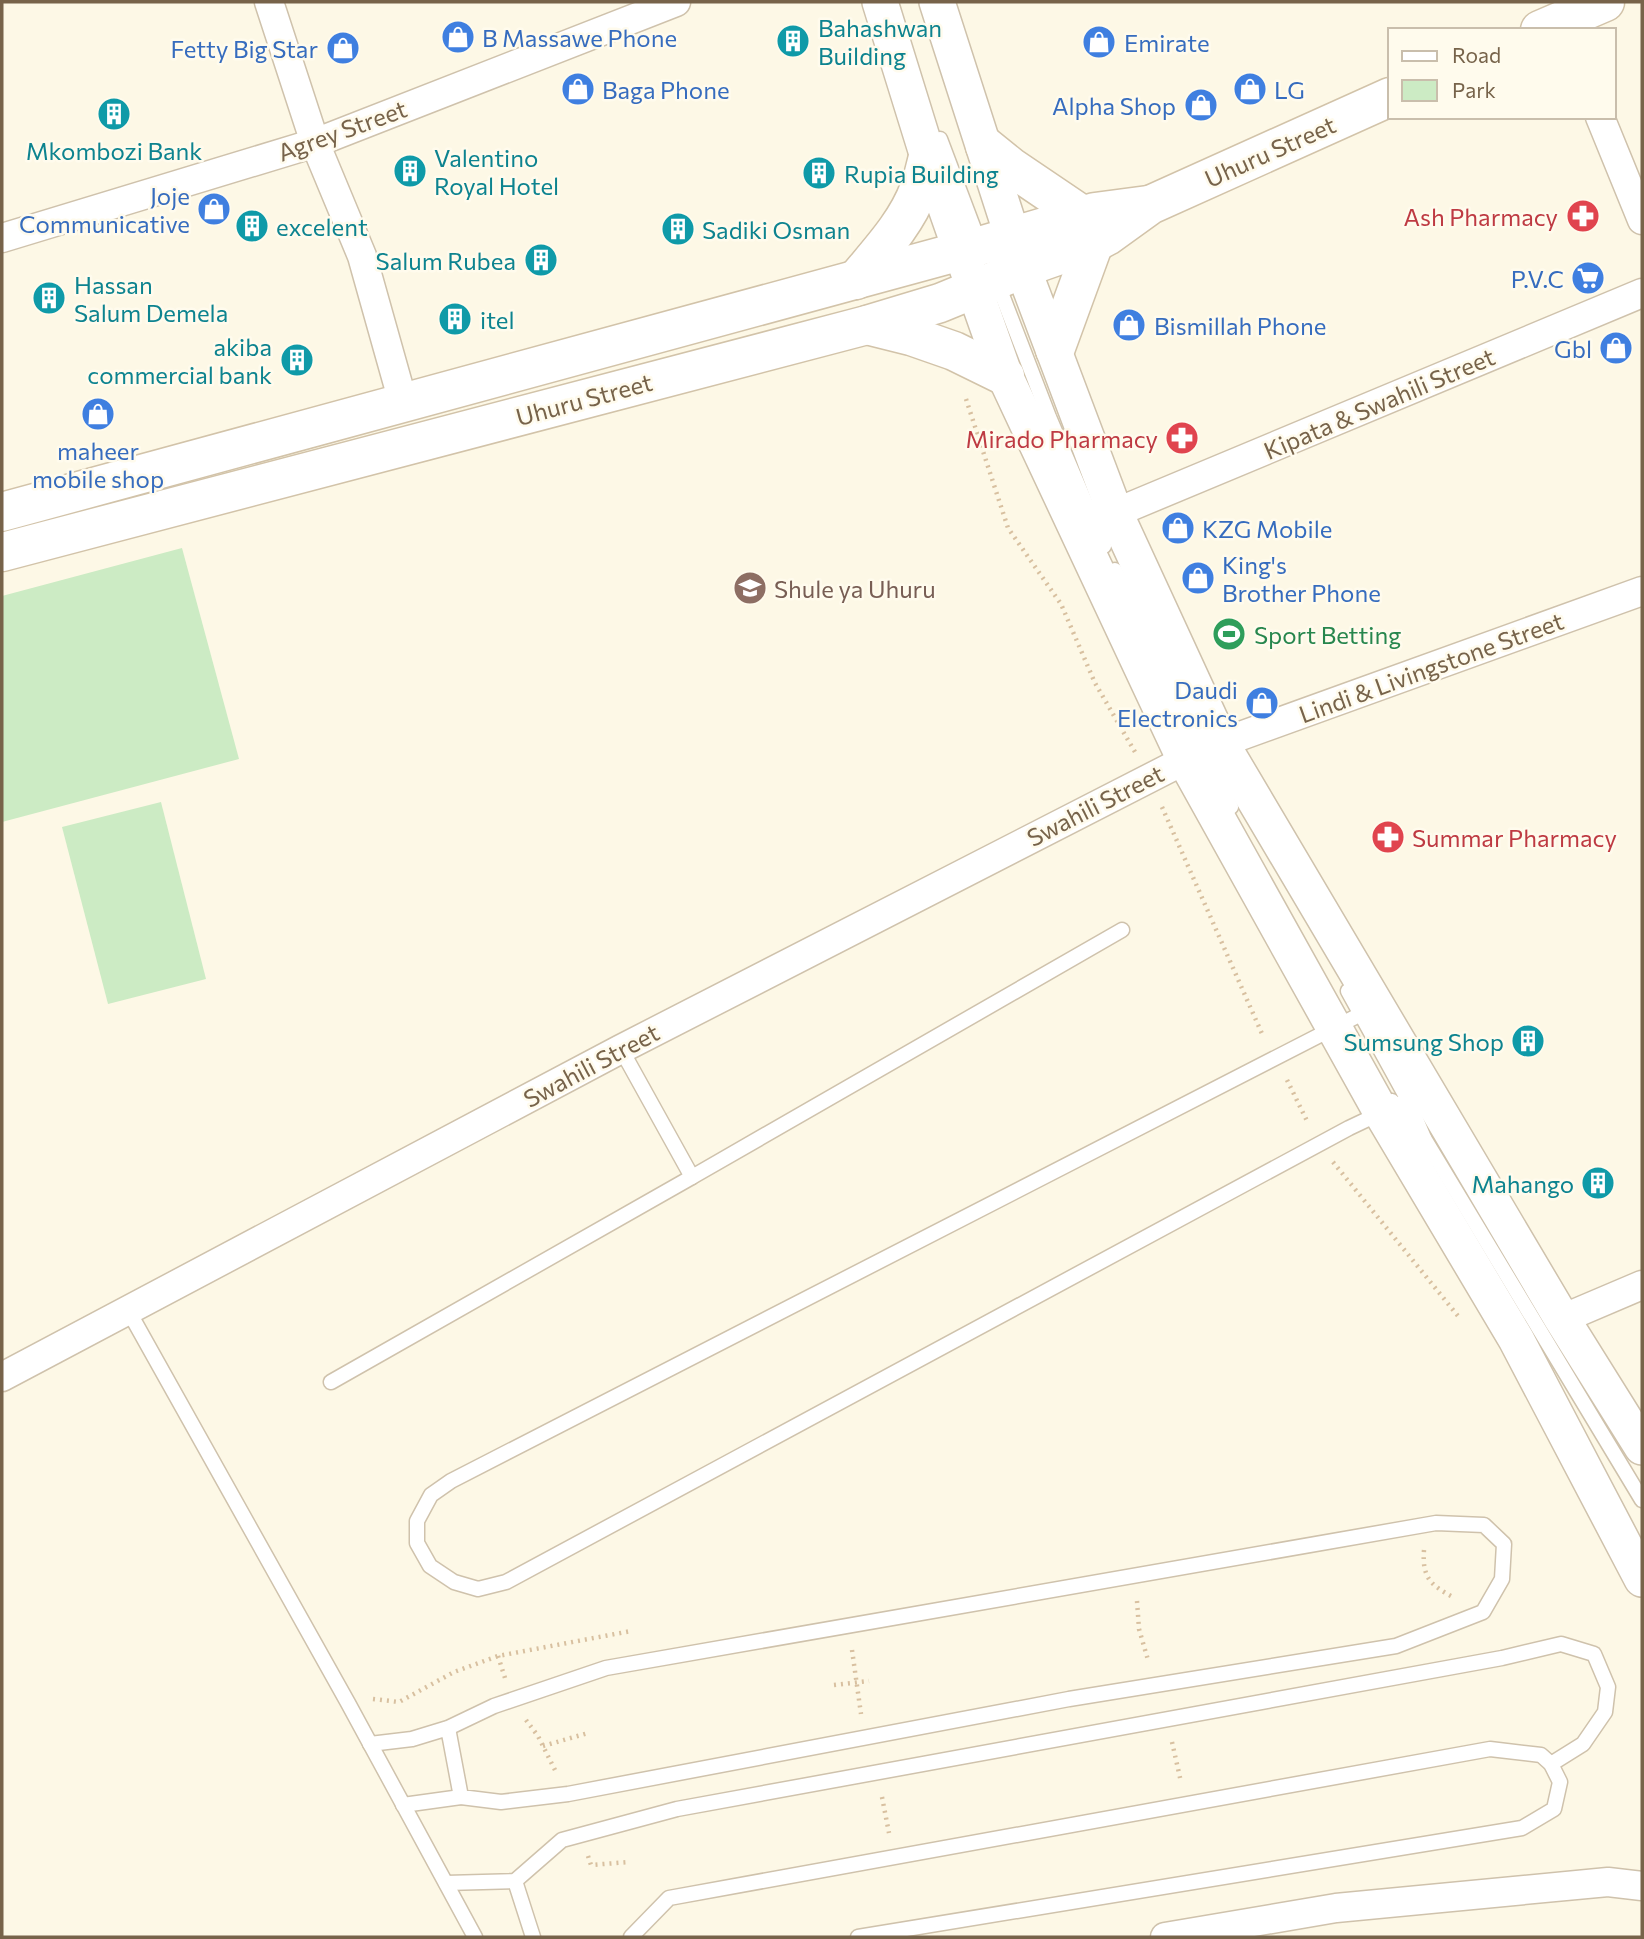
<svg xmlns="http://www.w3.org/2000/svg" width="1644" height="1939" font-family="Commissioner,sans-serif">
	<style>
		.green { fill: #ccebc4 }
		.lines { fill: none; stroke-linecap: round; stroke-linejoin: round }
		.stream { stroke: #a0c5d9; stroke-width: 10 }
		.service-casing { stroke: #cfc2ac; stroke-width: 17 }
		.minor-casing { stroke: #cfc2ac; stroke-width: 31 }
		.tertiary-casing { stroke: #cfc2ac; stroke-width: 38 }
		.secondary-casing { stroke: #d2c3a9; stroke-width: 41 }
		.path { stroke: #d8c0a0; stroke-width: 4.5; stroke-dasharray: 2 5; stroke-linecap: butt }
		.service { stroke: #fff; stroke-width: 14 }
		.minor { stroke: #fff; stroke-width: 28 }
		.tertiary { stroke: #fff; stroke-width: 35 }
		.secondary { stroke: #fff; stroke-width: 38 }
		.labels { text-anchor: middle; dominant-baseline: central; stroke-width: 5; stroke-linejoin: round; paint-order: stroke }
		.culture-label { font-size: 24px; fill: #0d838f; stroke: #fffbed; text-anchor: start }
		.shop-label { font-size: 24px; fill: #366cbe; stroke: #fffbed; text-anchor: start }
		.street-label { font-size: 24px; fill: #77634a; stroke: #fffbed }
		.health-label { font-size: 24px; fill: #be3a42; stroke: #fffbed; text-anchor: end }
		.education-label { font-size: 24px; fill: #785e54; stroke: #fffbed; text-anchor: start }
		.leisure-label { font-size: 24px; fill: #27864d; stroke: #fffbed; text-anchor: start }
	</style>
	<rect width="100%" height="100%" fill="#fdf8e6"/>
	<g class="green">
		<polygon points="182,548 239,759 2,822 2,596"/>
		<polygon points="161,802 206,979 108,1004 62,827"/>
	</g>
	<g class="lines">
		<polyline class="stream" points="62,515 115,503"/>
		<defs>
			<g id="service">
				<polyline points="940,139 980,245"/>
				<polyline points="997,282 1049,417 1104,546"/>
				<polyline points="1115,570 1209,766 1231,807"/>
				<polyline points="1348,991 1408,1100 1349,1128 506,1582 478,1589 454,1582 430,1566 417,1543 417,1521 431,1495 451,1481 1361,1014"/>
				<polyline points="621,1049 692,1177 1122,930"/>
				<polyline points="1392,1101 1424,1138 1408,1100"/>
				<polyline points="1424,1138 1642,1500"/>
				<polyline points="128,1310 348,1703 475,1937"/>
				<polyline points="331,1382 692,1177"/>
				<polyline points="370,1744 412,1739 448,1728 494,1706 606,1668 1436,1523 1484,1525 1504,1544 1502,1579 1483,1612 1396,1646 1069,1699 568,1794 501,1802 461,1797 448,1728"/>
				<polyline points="403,1805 461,1797"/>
				<polyline points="515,1881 533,1937"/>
				<polyline points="446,1883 515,1881 562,1840 677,1809 1502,1658 1561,1644 1594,1654 1608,1687 1605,1712 1583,1744 1551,1764"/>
				<polyline points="631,1937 669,1898 1490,1749 1541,1755 1551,1764 1560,1782 1554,1809 1522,1828 858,1937"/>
			</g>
			<g id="minor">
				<polyline points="269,2 315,143 362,256 403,402"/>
				<polyline points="1600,117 1642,220"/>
				<polyline points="2,238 315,143 676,2"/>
				<polyline points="1115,513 1642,293"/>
				<polyline points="1221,743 1642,591"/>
				<polyline points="1562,1319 1642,1285"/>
				<polyline points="2,1377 621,1049 1185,760"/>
				<polyline points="1165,1937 1336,1908 1608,1882 1642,1886"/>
			</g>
			<g id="tertiary">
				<polyline points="880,2 928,157 1005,376 1185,760 1381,1112 1516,1339 1642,1579"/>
				<polyline points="937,2 1023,269 1115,513 1221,743 1562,1319 1642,1447"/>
			</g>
			<g id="secondary">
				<polyline points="1540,30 1605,2"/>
				<polyline points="985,146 1011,167 1082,215"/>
				<path d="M856,280c23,-28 50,-56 63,-91 4,-10 6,-21 9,-32"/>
				<polyline points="867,325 911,336 954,351 1005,376"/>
				<polyline points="1055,350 1094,243"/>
				<polyline points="2,512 983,245 1095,212 1148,205"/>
				<polyline points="2,552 867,325 940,303 1040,262 1094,243 1107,236 1150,205 1390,97"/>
			</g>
		</defs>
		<use href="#service" class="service-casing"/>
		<use href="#minor" class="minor-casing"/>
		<use href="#tertiary" class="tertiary-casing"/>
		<use href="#secondary" class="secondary-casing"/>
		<g class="path">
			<polyline points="966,399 1008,528 1061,604 1095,683 1135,752"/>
			<polyline points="1162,807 1263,1036"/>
			<polyline points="1287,1080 1308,1123"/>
			<polyline points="1333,1162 1458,1316"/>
			<path d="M1424,1550c-2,27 6,35 29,47"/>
			<polyline points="1137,1601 1139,1629 1148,1660"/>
			<polyline points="852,1650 861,1714"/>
			<polyline points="498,1656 505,1678"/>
			<polyline points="834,1685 869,1681"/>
			<polyline points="373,1699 399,1702 454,1672 498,1656 631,1631"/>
			<polyline points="526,1720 538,1736 555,1770"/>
			<polyline points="1172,1742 1181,1782"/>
			<polyline points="543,1746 588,1733"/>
			<polyline points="882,1797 889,1833"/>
			<polyline points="588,1856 591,1865 629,1862"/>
		</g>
		<use href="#service" class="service"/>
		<use href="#minor" class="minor"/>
		<use href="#tertiary" class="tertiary"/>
		<use href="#secondary" class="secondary"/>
	</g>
	<defs>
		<symbol id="shop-disc" viewBox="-11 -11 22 22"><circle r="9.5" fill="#3f7fe0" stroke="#fffbed"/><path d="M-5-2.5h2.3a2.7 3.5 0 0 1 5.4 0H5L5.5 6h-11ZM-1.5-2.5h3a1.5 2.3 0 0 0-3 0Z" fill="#fff"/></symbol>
		<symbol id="building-disc" viewBox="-11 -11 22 22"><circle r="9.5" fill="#0f9aa8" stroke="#fffbed"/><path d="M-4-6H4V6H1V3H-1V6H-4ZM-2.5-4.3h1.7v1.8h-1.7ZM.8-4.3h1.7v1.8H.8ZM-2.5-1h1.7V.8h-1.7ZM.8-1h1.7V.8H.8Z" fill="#fff"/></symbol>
		<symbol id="pharmacy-disc" viewBox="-11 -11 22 22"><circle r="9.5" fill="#e0444e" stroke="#fffbed"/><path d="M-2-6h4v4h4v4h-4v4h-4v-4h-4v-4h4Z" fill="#fff"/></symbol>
		<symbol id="supermarket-disc" viewBox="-11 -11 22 22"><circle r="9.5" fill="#3f7fe0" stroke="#fffbed"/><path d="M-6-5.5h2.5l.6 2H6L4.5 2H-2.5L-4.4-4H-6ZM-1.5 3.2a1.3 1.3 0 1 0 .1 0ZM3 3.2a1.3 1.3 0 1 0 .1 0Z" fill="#fff"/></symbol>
		<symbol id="school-disc" viewBox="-11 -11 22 22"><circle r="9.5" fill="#8d6e63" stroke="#fffbed"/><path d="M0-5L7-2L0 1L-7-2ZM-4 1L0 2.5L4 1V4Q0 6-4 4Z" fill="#fff"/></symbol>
		<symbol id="stadium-disc" viewBox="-11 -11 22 22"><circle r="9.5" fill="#2e9e5b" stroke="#fffbed"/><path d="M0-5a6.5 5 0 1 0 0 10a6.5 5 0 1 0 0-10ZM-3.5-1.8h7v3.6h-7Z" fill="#fff"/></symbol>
	</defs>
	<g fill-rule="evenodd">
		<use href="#shop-disc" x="439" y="18" width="38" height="38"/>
		<use href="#building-disc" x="774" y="22" width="38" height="38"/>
		<use href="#shop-disc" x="1080" y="23" width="38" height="38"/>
		<use href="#shop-disc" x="324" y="29" width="38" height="38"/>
		<use href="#shop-disc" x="559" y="70" width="38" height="38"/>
		<use href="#shop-disc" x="1231" y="70" width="38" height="38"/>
		<use href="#shop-disc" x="1182" y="86" width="38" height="38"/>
		<use href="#building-disc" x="95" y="95" width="38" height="38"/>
		<use href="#building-disc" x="391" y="152" width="38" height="38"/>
		<use href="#building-disc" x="800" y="154" width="38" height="38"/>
		<use href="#shop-disc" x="195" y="190" width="38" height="38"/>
		<use href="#pharmacy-disc" x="1564" y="197" width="38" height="38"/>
		<use href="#building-disc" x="233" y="207" width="38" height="38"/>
		<use href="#building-disc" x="659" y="210" width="38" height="38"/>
		<use href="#building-disc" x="522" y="241" width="38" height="38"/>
		<use href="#supermarket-disc" x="1569" y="259" width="38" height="38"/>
		<use href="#building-disc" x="30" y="279" width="38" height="38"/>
		<use href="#building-disc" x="436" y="300" width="38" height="38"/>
		<use href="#shop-disc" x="1110" y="306" width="38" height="38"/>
		<use href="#shop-disc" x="1597" y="329" width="38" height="38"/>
		<use href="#building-disc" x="278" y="341" width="38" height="38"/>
		<use href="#shop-disc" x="79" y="395" width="38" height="38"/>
		<use href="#pharmacy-disc" x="1163" y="419" width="38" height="38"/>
		<use href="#shop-disc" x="1159" y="509" width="38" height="38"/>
		<use href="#shop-disc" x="1179" y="559" width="38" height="38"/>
		<use href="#school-disc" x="731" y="569" width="38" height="38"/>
		<use href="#stadium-disc" x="1210" y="615" width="38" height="38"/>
		<use href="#shop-disc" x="1243" y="684" width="38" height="38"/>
		<use href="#pharmacy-disc" x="1369" y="818" width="38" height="38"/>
		<use href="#building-disc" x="1509" y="1022" width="38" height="38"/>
		<use href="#building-disc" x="1579" y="1164" width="38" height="38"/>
	</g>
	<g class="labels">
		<g class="culture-label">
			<text x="818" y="27">Bahashwan<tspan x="818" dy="28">Building</tspan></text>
			<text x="114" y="150" text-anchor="middle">Mkombozi Bank</text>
			<text x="434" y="157">Valentino<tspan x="434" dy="28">Royal Hotel</tspan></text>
			<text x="844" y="173">Rupia Building</text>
			<text x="276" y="226">excelent</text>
			<text x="702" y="229">Sadiki Osman</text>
			<text x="516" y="260" text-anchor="end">Salum Rubea</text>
			<text x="74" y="284">Hassan<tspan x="74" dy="28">Salum Demela</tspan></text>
			<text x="480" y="319">itel</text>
			<text x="272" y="346" text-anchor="end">akiba<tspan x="272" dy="28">commercial bank</tspan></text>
			<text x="1504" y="1041" text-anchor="end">Sumsung Shop</text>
			<text x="1574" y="1183" text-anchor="end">Mahango</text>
		</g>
		<g class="shop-label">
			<text x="482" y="37">B Massawe Phone</text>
			<text x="1124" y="42">Emirate</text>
			<text x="318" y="48" text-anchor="end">Fetty Big Star</text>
			<text x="602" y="89">Baga Phone</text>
			<text x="1274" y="89">LG</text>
			<text x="1176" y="105" text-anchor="end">Alpha Shop</text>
			<text x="190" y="195" text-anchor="end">Joje<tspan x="190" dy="28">Communicative</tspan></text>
			<text x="1564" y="278" text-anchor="end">P.V.C</text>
			<text x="1154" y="325">Bismillah Phone</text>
			<text x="1592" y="348" text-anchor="end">Gbl</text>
			<text x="98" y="450" text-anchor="middle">maheer<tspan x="98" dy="28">mobile shop</tspan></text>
			<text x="1202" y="528">KZG Mobile</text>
			<text x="1222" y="564">King's<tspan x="1222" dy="28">Brother Phone</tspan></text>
			<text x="1238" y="689" text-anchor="end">Daudi<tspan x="1238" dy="28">Electronics</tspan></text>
		</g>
		<g class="street-label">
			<text transform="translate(342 130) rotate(-20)">Agrey Street</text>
			<text transform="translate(1270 151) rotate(-24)">Uhuru Street</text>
			<text transform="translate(584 399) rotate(-15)">Uhuru Street</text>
			<text transform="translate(1379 403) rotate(-23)">Kipata &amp; Swahili Street</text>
			<text transform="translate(1431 667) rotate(-20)">Lindi &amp; Livingstone Street</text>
			<text transform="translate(1095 805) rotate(-27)">Swahili Street</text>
			<text transform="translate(591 1065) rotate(-28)">Swahili Street</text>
		</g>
		<g class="health-label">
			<text x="1558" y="216">Ash Pharmacy</text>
			<text x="1158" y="438">Mirado Pharmacy</text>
			<text x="1412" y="837" text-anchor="start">Summar Pharmacy</text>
		</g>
		<g class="education-label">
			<text x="774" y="588">Shule ya Uhuru</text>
		</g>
		<g class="leisure-label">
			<text x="1254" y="634">Sport Betting</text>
		</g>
	</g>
	<rect width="1644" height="1939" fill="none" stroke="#77634a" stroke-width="7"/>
	<rect x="1388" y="28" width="228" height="91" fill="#fffbed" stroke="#c9beac" stroke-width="2"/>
	<rect x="1402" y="51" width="35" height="10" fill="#ffffff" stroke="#c9beac" stroke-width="2"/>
	<text x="1452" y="63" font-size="21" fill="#77634a">Road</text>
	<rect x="1402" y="80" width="35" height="21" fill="#ccebc4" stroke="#c9beac" stroke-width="2"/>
	<text x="1452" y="98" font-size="21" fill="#77634a">Park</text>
</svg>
